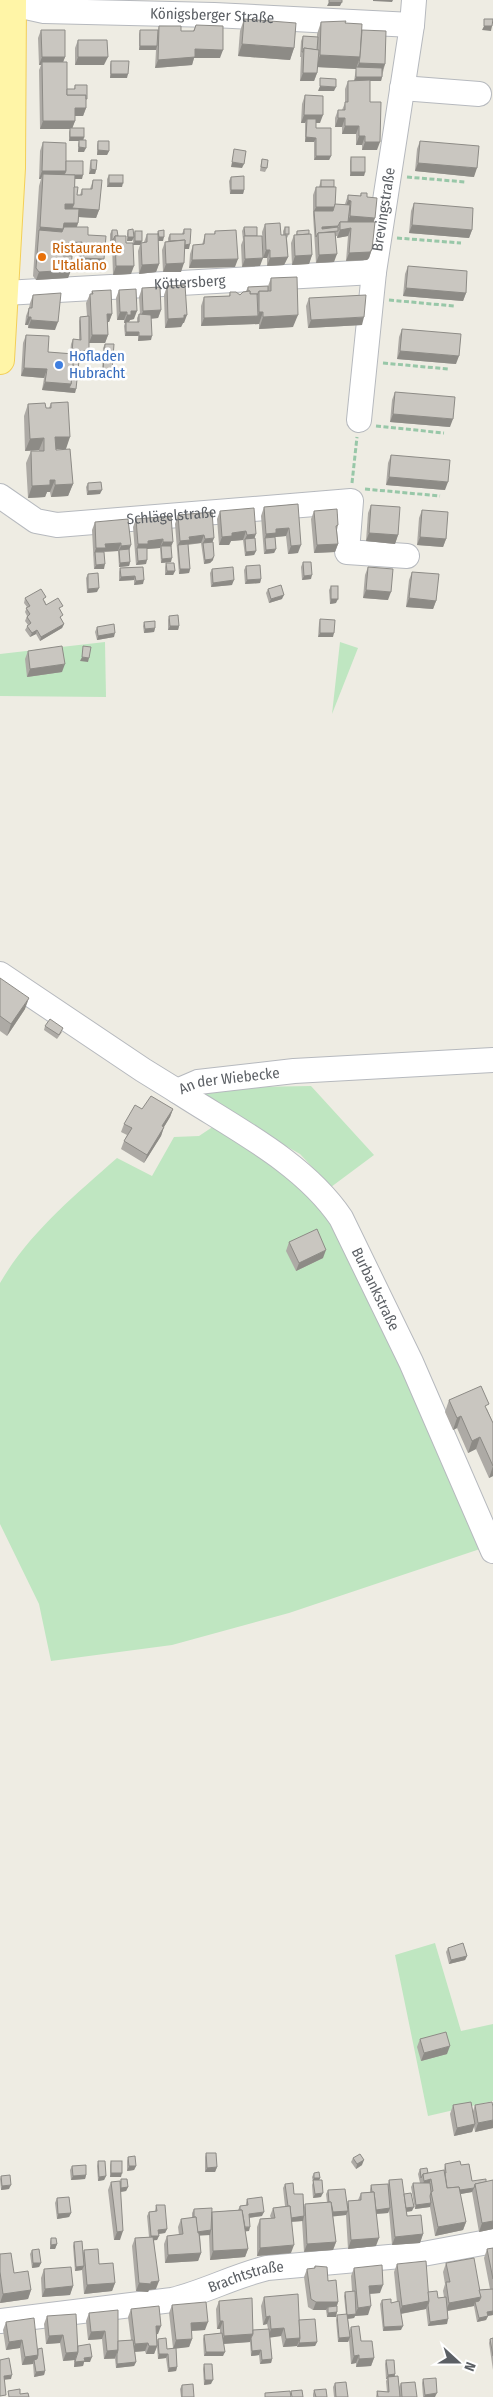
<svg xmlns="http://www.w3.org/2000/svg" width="493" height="2397" font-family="'Fira Sans Condensed',sans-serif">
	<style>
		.green { fill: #bfe6c1 }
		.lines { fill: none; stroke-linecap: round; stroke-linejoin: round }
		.minor-casing { stroke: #b6b9be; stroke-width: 26 }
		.major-casing { stroke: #f3cf58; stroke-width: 30 }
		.path { stroke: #98c7a8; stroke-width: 3; stroke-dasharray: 5 2.5; stroke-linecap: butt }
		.minor { stroke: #fff; stroke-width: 24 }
		.major { stroke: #fff5a7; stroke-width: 28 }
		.wall { fill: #adaaa5 }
		.shaded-wall { fill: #8d8b86 }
		.building { fill: #c9c6c0; stroke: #8d8b86 }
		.food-dot { fill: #e8710a; stroke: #fff; stroke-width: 2 }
		.shop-dot { fill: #3f7fe0; stroke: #fff; stroke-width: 2 }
		.labels { text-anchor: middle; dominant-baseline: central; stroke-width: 5; stroke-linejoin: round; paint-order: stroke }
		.street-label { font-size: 15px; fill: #5b5f64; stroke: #fff }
		.food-label { font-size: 15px; fill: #c56008; stroke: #fff; text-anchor: start }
		.shop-label { font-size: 15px; fill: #366cbe; stroke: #fff; text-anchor: start }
	</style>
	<rect width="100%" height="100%" fill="#eeece3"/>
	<g class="green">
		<polygon points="105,642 106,697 0,696 0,654"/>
		<polygon points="340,642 358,648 332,714"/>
		<polygon points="311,1086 374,1155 331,1187 300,1154 210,1103 205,1100 204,1094 207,1088"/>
		<path d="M214,1126l60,38 62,60 147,324 -194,65 -117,32 -121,16 -12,-57 -39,-80v-241c29,-50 74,-87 117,-125l35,18 22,-39 25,-1z"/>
		<polygon points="435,1943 461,2031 493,2024 493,2101 428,2116 395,1955"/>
	</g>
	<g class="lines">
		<defs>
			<g id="minor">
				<path id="s1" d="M12,4l32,7 170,4 198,10"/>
				<polyline points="402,88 479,94"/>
				<path id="s2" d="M5,293l369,-21"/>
				<path id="s3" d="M359,420l15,-148 38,-247 2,-25"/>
				<path id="s4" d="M0,496l36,25 21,4 294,-24 -4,51 60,4"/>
				<path id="s5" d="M0,974l143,96 34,21 21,-9 96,-11 199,-11"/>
				<path id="s6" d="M177,1091c57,37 126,71 164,127l70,144 82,189"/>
				<path id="s7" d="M0,2321l172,-21c33,-8 62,-24 95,-32l156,-14 70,-13"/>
			</g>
			<polyline id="major" points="0,360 11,168 12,0"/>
		</defs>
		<use href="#minor" class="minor-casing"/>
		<use href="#major" class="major-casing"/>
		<g class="path">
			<polyline points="407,177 465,182"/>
			<polyline points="397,238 461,243"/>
			<polyline points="389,300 454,306"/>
			<polyline points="383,363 448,369"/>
			<polyline points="376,426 444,433"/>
			<polyline points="352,483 357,437"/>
			<polyline points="365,489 440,496"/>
		</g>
		<use href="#minor" class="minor"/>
		<use href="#major" class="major"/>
	</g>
	<g class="wall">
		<polygon points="244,19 294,48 290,60 238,56 240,31"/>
		<polygon points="321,22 345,23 362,30 385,64 381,81 370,81 370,102 377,150 362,150 362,145 356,145 356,134 342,134 342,127 335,127 335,118 338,110 342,110 345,103 345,89 348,81 354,81 356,69 317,67 317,73 314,81 300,81 301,57 300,57 301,41 303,36 317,37 317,34"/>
		<polygon points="196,25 220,58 194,58 192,65 155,68 156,50 139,50 139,34 140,30 158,30 159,26 181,31 193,31"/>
		<polygon points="41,30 65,57 63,62 67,89 74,89 75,85 86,101 86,108 83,116 75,116 75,121 72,128 84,137 83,140 84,152 78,152 78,144 79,141 69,141 69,132 70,129 40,129 39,70 41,65 39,65 38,38"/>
		<polygon points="78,40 104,65 75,65 75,48"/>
		<polygon points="111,61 127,78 110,78 110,65"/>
		<polygon points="305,95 320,123 316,123 316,128 331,156 329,160 314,160 314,142 305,142 305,123 301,123 302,104"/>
		<polygon points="98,141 109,151 107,155 97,155 97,145"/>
		<polygon points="420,141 474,177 415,171 417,149"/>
		<polygon points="43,142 66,161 82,179 75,179 74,187 77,195 80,195 82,189 90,189 93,180 99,210 96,218 79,217 77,227 88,235 104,259 101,267 78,266 79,250 63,251 63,256 71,270 68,278 36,280 33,276 39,186 41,179 39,179 40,151"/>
		<polygon points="351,157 365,172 364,176 350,176 350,161"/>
		<polygon points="262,159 267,168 265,172 260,171 261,163"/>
		<polygon points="91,160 96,170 95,174 89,174 90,164"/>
		<polygon points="109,175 122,187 107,187 107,179"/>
		<polygon points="231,177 244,190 243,194 230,194 229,181"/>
		<polygon points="321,180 335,204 345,204 348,195 360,196 361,193 367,197 374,222 372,249 369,258 367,260 346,261 348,236 337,238 337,236 336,236 334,262 316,263 313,215 313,195 316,187 319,187"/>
		<polygon points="414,203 472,230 469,238 409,233 411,211"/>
		<polygon points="265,224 281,235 283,235 283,231 285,227 289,234 287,238 288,257 284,265 267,266 267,258 263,258 262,232"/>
		<polygon points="244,227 257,236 260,266 242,267 241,245 243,240 242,231"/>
		<polygon points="184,229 189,249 184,249 181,272 163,272 162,250 165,242 168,241 168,238 170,234 182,234"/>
		<polygon points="112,230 126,243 131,274 113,275 112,244 110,244 110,234"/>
		<polygon points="128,230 133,235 135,231 142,243 144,242 147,234 157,234 158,231 163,241 158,241 159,264 156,272 139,274 138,251 140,245 133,245 133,238 132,241 127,241 127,234"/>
		<polygon points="215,231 235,267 189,268 190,254 193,245 202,245 205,234 214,234"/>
		<polygon points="297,231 312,255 309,264 292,265 291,243 294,235 296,235"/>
		<polygon points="408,266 466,293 463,301 403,296 405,274"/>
		<polygon points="271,278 293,327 259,329 259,324 201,326 201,306 204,297 229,296 230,292 240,295 246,291 248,287 268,286"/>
		<polygon points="167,286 184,323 183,323 181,327 165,328 164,295"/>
		<polygon points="142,288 161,310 158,318 151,319 151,340 138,341 138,336 125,336 124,326 125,323 124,323 124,320 117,320 116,298 119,290 134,319 130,320 129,322 137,322 137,318 139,314 140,314 139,297"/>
		<polygon points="92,291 112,314 109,322 108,322 108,335 105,343 89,343 88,356 80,355 75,393 42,390 44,378 21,376 23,343 26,335 48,352 70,354 71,344 73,339 79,340 79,321 80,317 87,316 86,303 90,294 91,294"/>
		<polygon points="33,295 55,330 28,328 28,325 25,325 26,316 29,308 30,303"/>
		<polygon points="309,298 362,325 308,328 306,306"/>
		<polygon points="402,329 456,364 397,359 399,337"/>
		<polygon points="105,344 112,371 111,375 102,375 103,348"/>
		<polygon points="395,392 450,427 390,422 392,400"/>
		<polygon points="51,403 66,449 56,449 73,484 68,496 51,497 50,492 47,492 45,497 28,498 26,463 31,451 39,451 39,450 25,451 24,416 28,404 46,408 49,408"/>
		<polygon points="391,455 445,490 386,485 388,463"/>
		<polygon points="88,483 100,494 87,495 86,487"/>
		<polygon points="298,504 298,553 288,554 286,536 275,537 276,549 274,553 264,554 261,516 264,507"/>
		<polygon points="371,505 398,535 395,544 366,541 368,513"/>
		<polygon points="422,510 446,539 443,547 417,545 419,518"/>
		<polygon points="220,511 255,538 256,551 254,555 245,556 243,540 231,541 229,545 219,545 217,519"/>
		<polygon points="314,511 338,525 337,530 338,544 335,552 314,553 311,519"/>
		<polygon points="178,515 213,542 213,560 210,563 204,564 201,543 188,545 190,569 189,573 179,574 175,524"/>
		<polygon points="136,519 171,546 171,562 161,563 160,548 147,549 146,564 136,565 133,527"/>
		<polygon points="95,522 129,549 130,562 129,566 119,567 118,551 104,552 104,569 94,569 92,530"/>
		<polygon points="303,562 311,579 302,580 301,567"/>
		<polygon points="166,563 175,571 173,575 165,575 165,567"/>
		<polygon points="246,566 261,579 260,583 245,584 244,570"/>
		<polygon points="143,567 143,584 134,585 134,580 119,581 119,572 120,568"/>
		<polygon points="368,567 388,600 363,598 365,575"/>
		<polygon points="212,569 232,585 211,587 210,573"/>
		<polygon points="412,572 436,601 433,609 406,607 409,580"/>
		<polygon points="88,574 97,592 87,593 86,578"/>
		<polygon points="331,586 336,603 330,604 329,590"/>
		<polygon points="268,589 282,599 269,603 266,593"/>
		<polygon points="25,598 45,601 46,605 61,610 61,619 64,624 62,628 40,641 36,634 30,637 25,630 28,625 25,621 27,616 25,612 27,607 24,603"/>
		<polygon points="169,616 179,626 178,630 168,630 168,620"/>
		<polygon points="320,619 333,637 318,637 319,623"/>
		<polygon points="144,622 155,628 154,632 144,633 143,626"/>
		<polygon points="97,627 114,637 97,640 95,632"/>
		<polygon points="28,651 62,672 27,677 25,659"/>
		<polygon points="0,978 25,1009 7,1036 0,1031"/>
		<polygon points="45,1026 62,1032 57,1039 44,1030"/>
		<polygon points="142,1109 173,1109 170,1117 164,1127 161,1136 144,1163 121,1149 124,1141 127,1135 121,1132 124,1124"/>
		<polygon points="289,1242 323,1258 296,1271 286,1251"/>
		<polygon points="449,1400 487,1409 493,1423 493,1476 489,1478 476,1449 468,1453 457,1428 453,1430 445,1412"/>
		<polygon points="448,1948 467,1956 465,1960 449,1964 446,1952"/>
		<polygon points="420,2039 447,2054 421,2061 417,2047"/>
		<polygon points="453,2105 473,2111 475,2105 493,2128 475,2132 474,2126 472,2132 454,2136 450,2114"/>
		<polygon points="206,2153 217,2167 215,2172 205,2172 205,2157"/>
		<polygon points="128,2157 136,2166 134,2170 127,2171 127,2161"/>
		<polygon points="353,2158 362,2165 356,2169 351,2162"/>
		<polygon points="98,2161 106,2176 104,2180 98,2181 97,2166"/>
		<polygon points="111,2161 121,2177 110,2177 110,2165"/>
		<polygon points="445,2164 461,2165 472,2181 486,2182 493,2180 493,2229 479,2232 472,2192 460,2194 466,2222 463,2230 435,2236 430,2207 415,2209 411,2187 413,2183 420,2183 418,2174 420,2169 428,2173 444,2170"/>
		<polygon points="72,2166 86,2175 85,2179 71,2180 70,2170"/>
		<polygon points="314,2173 320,2178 319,2180 321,2197 313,2198 312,2185 313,2182 312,2177"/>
		<polygon points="1,2176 9,2189 1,2190 0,2179"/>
		<polygon points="121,2179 128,2187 126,2191 120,2192 120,2240 114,2240 108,2190 111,2182 120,2182"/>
		<polygon points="389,2180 404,2194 412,2211 407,2212 407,2216 423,2234 420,2243 392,2245 389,2211 388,2213 376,2214 376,2246 348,2249 346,2215 333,2216 336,2242 333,2250 304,2252 302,2221 291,2222 291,2253 257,2256 257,2227 260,2219 271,2218 270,2216 273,2208 285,2206 283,2188 285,2184 294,2194 304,2207 305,2204 327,2202 326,2194 328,2190 347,2204 348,2201 358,2200 361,2193 370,2192 370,2189 371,2185 388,2184"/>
		<polygon points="57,2198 71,2213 69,2217 57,2219 55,2203"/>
		<polygon points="247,2199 262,2216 249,2218 249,2231 245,2231 248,2249 245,2257 210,2260 209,2235 200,2235 201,2253 198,2261 165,2263 164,2244 167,2236 179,2235 178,2227 181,2219 192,2218 192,2213 194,2209 212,2212 238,2210 240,2206 246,2205 246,2203"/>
		<polygon points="156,2205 167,2229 165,2233 159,2234 157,2240 154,2240 156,2289 149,2290 148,2292 136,2291 132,2246 135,2238 149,2237 147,2216 149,2212 155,2211"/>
		<polygon points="51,2238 57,2244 55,2249 50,2249 50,2242"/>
		<polygon points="74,2242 83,2253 84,2250 99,2264 115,2283 112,2291 84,2294 82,2270 75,2271 73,2246"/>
		<polygon points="493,2248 493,2315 488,2316 486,2320 477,2322 474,2306 448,2311 447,2324 428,2326 426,2309 401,2314 401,2330 383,2331 380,2304 382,2300 391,2303 397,2302 394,2272 397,2264 428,2292 438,2298 444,2297 443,2291 445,2284 443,2272 446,2263 479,2290 490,2289 484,2258 487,2249"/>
		<polygon points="32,2250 41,2263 39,2267 32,2268 30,2254"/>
		<polygon points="0,2254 14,2273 31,2290 28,2299 0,2303"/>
		<polygon points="315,2266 328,2281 338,2302 337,2306 336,2317 327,2317 326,2310 313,2310 308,2307 304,2277 307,2269 314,2268"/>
		<polygon points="354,2268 380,2293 370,2294 368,2315 355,2316 354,2318 348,2319 349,2332 351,2327 361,2341 374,2358 371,2366 356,2367 356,2363 351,2364 349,2340 348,2342 338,2342 336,2320 337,2315 346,2315 344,2296 345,2292 352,2291 351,2276"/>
		<polygon points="44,2269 73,2286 70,2295 42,2297 41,2278"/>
		<polygon points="264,2297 299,2320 317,2342 315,2346 297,2347 297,2346 283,2347 281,2336 270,2337 272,2359 271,2363 260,2364 259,2355 251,2356 250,2342 224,2344 223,2356 204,2356 203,2339 204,2335 220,2333 220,2329 217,2329 216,2309 219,2301 253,2330 268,2329 267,2324 263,2325 261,2306"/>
		<polygon points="172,2305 205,2330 192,2331 192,2339 189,2347 176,2348 177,2367 176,2371 168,2372 166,2358 158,2359 157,2347 154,2354 146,2354 145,2351 135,2352 136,2362 134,2366 116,2368 115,2359 104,2359 102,2339 88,2340 86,2321 89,2313 118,2341 131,2340 128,2317 131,2309 158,2334 156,2334 157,2341 158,2339 167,2349 173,2348 169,2313"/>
		<polygon points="47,2316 78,2346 90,2362 84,2362 83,2366 74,2367 74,2360 63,2361 60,2343 46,2344 44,2324"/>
		<polygon points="6,2322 38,2349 45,2371 44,2375 34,2377 33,2364 22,2365 20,2348 6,2350 3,2330"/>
		<polygon points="493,2338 493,2370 489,2343 490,2339"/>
		<polygon points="386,2360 395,2374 395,2376 399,2387 401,2383 417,2397 376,2397 377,2391 387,2392 386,2381 387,2379 386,2379 385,2364"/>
		<polygon points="204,2364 211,2384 204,2385 203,2369"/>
		<polygon points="423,2379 435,2397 423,2397 422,2383"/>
		<polygon points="335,2383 348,2397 334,2397 333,2387"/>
		<polygon points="182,2385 194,2397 181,2397 180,2389"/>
		<polygon points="314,2390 327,2397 313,2397 313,2394"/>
	</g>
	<g class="shaded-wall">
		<polygon points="373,0 393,0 392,2 373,1"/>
		<polygon points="329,2 342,2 340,6 327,6"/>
		<polygon points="484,26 492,26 491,31 482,30"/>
		<polygon points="242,44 294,48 290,60 238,56"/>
		<polygon points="140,46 157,46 156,50 139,50"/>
		<polygon points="195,49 223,50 220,58 194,58 192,65 155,68 158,60"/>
		<polygon points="320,55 360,57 356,69 316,67"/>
		<polygon points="42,57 65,57 62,65 42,62 41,65 39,65"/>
		<polygon points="78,57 108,57 104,65 75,65"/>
		<polygon points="359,63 385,64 382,72 356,71"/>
		<polygon points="303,73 317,73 314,81 300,81"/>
		<polygon points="111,74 128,74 127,78 110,78"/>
		<polygon points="356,77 382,77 381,81 354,81"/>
		<polygon points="320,86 336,87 334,91 318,91"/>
		<polygon points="75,108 86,108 83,116 72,116"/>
		<polygon points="304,115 323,115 320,123 307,123 307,119 305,123 301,123"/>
		<polygon points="338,118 345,118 342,127 335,127"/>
		<polygon points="43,121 75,121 72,129 40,129"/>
		<polygon points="345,126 359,126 356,134 342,134"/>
		<polygon points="359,136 365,136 362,145 356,145"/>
		<polygon points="70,137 84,137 83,141 69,141"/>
		<polygon points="306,137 316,138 314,142 305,142"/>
		<polygon points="365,142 380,142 377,150 362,150"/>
		<polygon points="79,147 86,148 84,152 78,152"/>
		<polygon points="98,150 109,151 107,155 97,155"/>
		<polygon points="316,156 331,156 329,160 314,160"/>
		<polygon points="232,162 244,164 242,168 231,167"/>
		<polygon points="418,163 477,168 474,177 415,171"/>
		<polygon points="91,169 96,170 95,174 89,174"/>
		<polygon points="42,171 66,171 83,175 82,179 43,179 43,174 41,179 39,179"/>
		<polygon points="351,172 365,172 364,176 350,176"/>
		<polygon points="109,183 123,183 122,187 107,187"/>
		<polygon points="231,190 244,190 243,194 230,194"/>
		<polygon points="348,200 351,201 348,209 345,209"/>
		<polygon points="65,204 74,204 99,210 96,218 60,216"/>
		<polygon points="316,207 335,207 332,215 314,211"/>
		<polygon points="350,216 375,218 372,227 347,224"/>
		<polygon points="64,223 78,223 74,235 39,231 40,227"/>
		<polygon points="412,225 472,230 469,238 409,233"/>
		<polygon points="338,226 337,230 320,231 322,227"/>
		<polygon points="351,228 348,236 337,238 340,230"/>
		<polygon points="128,237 134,237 132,241 127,241"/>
		<polygon points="159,237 164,237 163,241 157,241"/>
		<polygon points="135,241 142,241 140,245 133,245"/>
		<polygon points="82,242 79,250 61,251 64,243"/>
		<polygon points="190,244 189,249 168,249 170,245"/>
		<polygon points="372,249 369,258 367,260 346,261 349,253"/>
		<polygon points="266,250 270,250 267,258 263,258"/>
		<polygon points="337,254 334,262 316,263 319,255"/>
		<polygon points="312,255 309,264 292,265 295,256"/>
		<polygon points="288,257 284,265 267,266 270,258"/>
		<polygon points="81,258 104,259 101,267 78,266"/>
		<polygon points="263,258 260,266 242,267 245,259"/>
		<polygon points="238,259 235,267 189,268 192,260"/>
		<polygon points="184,263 181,272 163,272 166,264"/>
		<polygon points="159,264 156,272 139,274 142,265"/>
		<polygon points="116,266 134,266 131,274 113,275"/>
		<polygon points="71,270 68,278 36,280 39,272"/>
		<polygon points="406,288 466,293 463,301 403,296"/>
		<polygon points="161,310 158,318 140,319 143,311"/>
		<polygon points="131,311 137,311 134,319 130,320 128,323 124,323 127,315"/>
		<polygon points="120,312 127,312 124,320 117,320"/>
		<polygon points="259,312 263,312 259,324 201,326 204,318 258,316"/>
		<polygon points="107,314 112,314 109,322 104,322"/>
		<polygon points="184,315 187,315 184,323 183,323 181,327 165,328 168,319"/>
		<polygon points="298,315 293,327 259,329 263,317"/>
		<polygon points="28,317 31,317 28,325 25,325"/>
		<polygon points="364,317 362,325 308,328 311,320"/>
		<polygon points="31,320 58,322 55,330 28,328"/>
		<polygon points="126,332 139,332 138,336 125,336"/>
		<polygon points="92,335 108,335 105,343 89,343"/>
		<polygon points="139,336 152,336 151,340 138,341"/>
		<polygon points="80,351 89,351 88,356 79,355"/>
		<polygon points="400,351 459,356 456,364 397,359"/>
		<polygon points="24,368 47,369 44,378 21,376"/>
		<polygon points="103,371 112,371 111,375 102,375"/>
		<polygon points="45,382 71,384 76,389 75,393 42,390"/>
		<polygon points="393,414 453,419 450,427 390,422"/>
		<polygon points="55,437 70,437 66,449 51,449"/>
		<polygon points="44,438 39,450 25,451 30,439"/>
		<polygon points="389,477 448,482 445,490 386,485"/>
		<polygon points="50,480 55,480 50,492 47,492 45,497 28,498 32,486"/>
		<polygon points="73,484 68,496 51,497 55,485"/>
		<polygon points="102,490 100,494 87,495 88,491"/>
		<polygon points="289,528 286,536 265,538 266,534 276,529"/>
		<polygon points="246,531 243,540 231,541 229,545 219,545 222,537 232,533"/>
		<polygon points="369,533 398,535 395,544 366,541"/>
		<polygon points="256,534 253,542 245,539 247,535"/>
		<polygon points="204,535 201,543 178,545 180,541 189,537"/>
		<polygon points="420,537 446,539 443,547 417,545"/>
		<polygon points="214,538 211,546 203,543 205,539"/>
		<polygon points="163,539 160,548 146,549 137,548 138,544 148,541"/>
		<polygon points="163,542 173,542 170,550 161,546"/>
		<polygon points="121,543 118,551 95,552 93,557 96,548 105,544"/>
		<polygon points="338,544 335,552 314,553 317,545"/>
		<polygon points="131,545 128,554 119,550 121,546"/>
		<polygon points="301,545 298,553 288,554 291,546"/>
		<polygon points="276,549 274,553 264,554 266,550"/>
		<polygon points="256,551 254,555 245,556 246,552"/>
		<polygon points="214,556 213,560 210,563 204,564 205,560"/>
		<polygon points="172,558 171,562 161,563 162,559"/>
		<polygon points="147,560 146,564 136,565 138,561"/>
		<polygon points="130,562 129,566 119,567 120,563"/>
		<polygon points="105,564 104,569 94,569 96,565"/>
		<polygon points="180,569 190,569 189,573 179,574"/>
		<polygon points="167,571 175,571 173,575 165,575"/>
		<polygon points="312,575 311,579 302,580 304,576"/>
		<polygon points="135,576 134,580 119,581 121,577"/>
		<polygon points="261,579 260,583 245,584 247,580"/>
		<polygon points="144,580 143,584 134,585 136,581"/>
		<polygon points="234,580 232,585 211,587 213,583"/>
		<polygon points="99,588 97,592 87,593 88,589"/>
		<polygon points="366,590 391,592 388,600 363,598"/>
		<polygon points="284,595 282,599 269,603 271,599"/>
		<polygon points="409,598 436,601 433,609 406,607"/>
		<polygon points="331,599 338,599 336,603 330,604"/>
		<polygon points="64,624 62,628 40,641 41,637"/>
		<polygon points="170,626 179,626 178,630 168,630"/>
		<polygon points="155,628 154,632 144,633 145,629"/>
		<polygon points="37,630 36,634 30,637 32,633"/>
		<polygon points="115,633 114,637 97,640 98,636"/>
		<polygon points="320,633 334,633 333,637 318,637"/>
		<polygon points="82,657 89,658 88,662 80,661"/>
		<polygon points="65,664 62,672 27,677 30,669"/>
		<polygon points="29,998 25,1009 7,1036 11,1024"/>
		<polygon points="173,1109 170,1117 159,1135 162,1126"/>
		<polygon points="164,1127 161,1136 144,1163 147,1155"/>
		<polygon points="326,1250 323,1258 296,1271 299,1263"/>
		<polygon points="461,1416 457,1428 453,1430 457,1418"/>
		<polygon points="480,1437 476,1449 468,1453 472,1441"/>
		<polygon points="493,1466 493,1476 489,1478"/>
		<polygon points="467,1956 465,1960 449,1964 451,1960"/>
		<polygon points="450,2046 447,2054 421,2061 424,2053"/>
		<polygon points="493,2120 493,2128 475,2132 478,2123"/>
		<polygon points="475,2124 472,2132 454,2136 457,2128"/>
		<polygon points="364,2160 362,2165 356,2169 357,2164"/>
		<polygon points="129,2166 136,2166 134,2170 127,2171"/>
		<polygon points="217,2167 215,2172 205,2172 207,2168"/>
		<polygon points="111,2173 122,2173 121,2177 110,2177"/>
		<polygon points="86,2175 85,2179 71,2180 73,2176"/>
		<polygon points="106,2176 104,2180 98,2181 99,2177"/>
		<polygon points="314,2178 320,2178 318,2182 313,2180"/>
		<polygon points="431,2179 428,2188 421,2189 424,2181"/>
		<polygon points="11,2185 9,2189 1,2190 2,2186"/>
		<polygon points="128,2187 126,2191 120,2192 121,2188"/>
		<polygon points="474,2188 472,2192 444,2197 445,2192"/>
		<polygon points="323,2193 321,2197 313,2198 315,2194"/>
		<polygon points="431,2203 430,2207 415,2209 416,2205"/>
		<polygon points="414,2207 412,2211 403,2212 405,2208"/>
		<polygon points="390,2208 388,2213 373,2214 375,2210"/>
		<polygon points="348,2211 346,2215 329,2217 331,2212"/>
		<polygon points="264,2212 262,2216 247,2218 249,2214"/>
		<polygon points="71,2213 69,2217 57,2219 58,2214"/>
		<polygon points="304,2216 303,2221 287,2222 289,2218"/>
		<polygon points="493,2221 493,2229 479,2232 482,2223"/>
		<polygon points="466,2222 463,2230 435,2236 438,2227"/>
		<polygon points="250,2227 249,2231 241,2232 242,2228"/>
		<polygon points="167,2229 165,2233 157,2234 158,2230"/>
		<polygon points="211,2230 210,2235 194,2236 196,2232"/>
		<polygon points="123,2231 120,2240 114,2240 117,2232"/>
		<polygon points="423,2234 420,2243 392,2245 395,2237"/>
		<polygon points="151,2236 159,2236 157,2240 149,2241"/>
		<polygon points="379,2238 376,2246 348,2249 351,2240"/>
		<polygon points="336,2242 333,2250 304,2252 307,2244"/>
		<polygon points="57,2244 55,2249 50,2249 51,2245"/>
		<polygon points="294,2245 291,2253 257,2256 260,2248"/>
		<polygon points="248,2249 245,2257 210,2260 213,2251"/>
		<polygon points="201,2253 198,2261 165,2263 168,2255"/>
		<polygon points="33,2263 41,2263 39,2267 32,2268"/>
		<polygon points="84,2266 82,2270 75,2271 76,2267"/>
		<polygon points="159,2281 156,2289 149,2290 148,2292 136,2291 139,2283"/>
		<polygon points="115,2283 112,2291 84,2294 87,2285"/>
		<polygon points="383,2285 380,2293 366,2294 369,2286"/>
		<polygon points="73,2286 70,2295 42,2297 45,2289"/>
		<polygon points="31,2290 28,2299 0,2303 3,2294"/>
		<polygon points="481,2297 478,2305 475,2302 474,2306 446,2311 449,2303"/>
		<polygon points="429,2301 426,2309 399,2314 402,2306"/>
		<polygon points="316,2302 338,2302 335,2311 328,2307 326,2310 313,2310"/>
		<polygon points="371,2306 368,2315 355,2316 354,2318 346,2319 347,2315 355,2314 358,2308"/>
		<polygon points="493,2311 493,2315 486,2316 487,2312"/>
		<polygon points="337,2312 336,2317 327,2317 328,2313"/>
		<polygon points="270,2316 267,2324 263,2325 266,2317"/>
		<polygon points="488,2316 486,2320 477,2322 479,2318"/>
		<polygon points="448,2319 447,2324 428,2326 430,2322"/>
		<polygon points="220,2321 223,2321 220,2329 217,2329"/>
		<polygon points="208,2322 205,2330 188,2331 191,2323"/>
		<polygon points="156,2326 161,2326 158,2334 153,2335"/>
		<polygon points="403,2326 401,2330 383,2331 384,2327"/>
		<polygon points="284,2328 281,2336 268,2338 271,2329"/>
		<polygon points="105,2331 102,2339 88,2340 91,2332"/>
		<polygon points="253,2334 250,2342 221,2344 224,2336"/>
		<polygon points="63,2335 60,2343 46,2344 49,2336"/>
		<polygon points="350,2337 348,2342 338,2342 339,2338"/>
		<polygon points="300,2338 297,2346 283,2347 286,2339"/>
		<polygon points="192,2339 189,2347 173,2349 176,2340"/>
		<polygon points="22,2340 20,2348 6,2350 9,2342"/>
		<polygon points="317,2342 315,2346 297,2347 299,2343"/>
		<polygon points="148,2343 145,2351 132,2352 135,2344"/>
		<polygon points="149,2346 157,2346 154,2354 146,2354"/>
		<polygon points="118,2350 115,2358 104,2359 107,2351"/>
		<polygon points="261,2350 259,2355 251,2356 252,2351"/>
		<polygon points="78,2352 75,2360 63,2361 66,2353"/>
		<polygon points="206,2352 225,2352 223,2356 204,2356"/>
		<polygon points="159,2354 168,2354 166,2358 158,2359"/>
		<polygon points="38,2355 35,2364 34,2360 33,2364 22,2365 25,2357"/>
		<polygon points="359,2355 356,2363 351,2364 354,2356"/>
		<polygon points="92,2357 90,2362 84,2362 83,2366 74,2367 75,2362 84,2358"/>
		<polygon points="374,2358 371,2366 356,2367 359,2359"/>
		<polygon points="272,2359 271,2363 260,2364 262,2360"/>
		<polygon points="136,2362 134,2366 116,2368 117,2364"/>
		<polygon points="177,2367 176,2371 168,2372 169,2368"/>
		<polygon points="45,2371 44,2375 34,2377 36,2372"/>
		<polygon points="395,2374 394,2378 388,2377 387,2379 386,2379 388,2375"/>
		<polygon points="12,2375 11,2379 3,2380 4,2376"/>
		<polygon points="205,2380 213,2380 211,2384 204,2385"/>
		<polygon points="437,2393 435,2397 424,2397 425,2395"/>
	</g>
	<g class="building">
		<rect x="329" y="0" width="13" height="2"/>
		<polygon points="244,19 296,23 294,48 242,44"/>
		<polygon points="484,19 493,19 492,26 484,26"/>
		<polygon points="346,21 345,23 362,24 360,57 320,55 321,22"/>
		<polygon points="196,25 223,26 223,50 195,49 195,57 158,60 159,26 181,26 181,31 194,31"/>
		<polygon points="41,30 65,30 65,57 42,57"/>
		<polygon points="140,30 158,30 157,46 140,46"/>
		<polygon points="362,30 386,31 385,64 359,63 360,57"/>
		<polygon points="303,36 318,37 317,50 304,48 303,52 302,52"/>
		<polygon points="78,40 107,40 108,57 78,57"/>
		<polygon points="304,48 319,50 317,73 303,73"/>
		<polygon points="111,61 129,61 128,74 111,74"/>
		<polygon points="42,62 67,62 67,95 86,95 86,108 75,108 75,121 43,121"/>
		<polygon points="356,67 382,68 382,77 356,77"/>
		<polygon points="320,78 336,79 336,87 320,86"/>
		<polygon points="370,80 370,102 381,102 380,142 365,142 365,136 359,136 359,126 345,126 345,118 338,118 338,110 345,110 345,102 348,102 348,81"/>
		<polygon points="75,85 87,85 87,99 86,99 86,95 67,95 67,89 75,89"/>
		<polygon points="305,95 323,96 323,115 304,115"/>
		<polygon points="307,119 316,119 316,128 331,128 331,156 316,156 316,138 306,137"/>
		<rect x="70" y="128" width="14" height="9"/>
		<polygon points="79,140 86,140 86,148 79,147"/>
		<polygon points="98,141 109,141 109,151 98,150"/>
		<polygon points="420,141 479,146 477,168 418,163"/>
		<polygon points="43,142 66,143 66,171 42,171"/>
		<polygon points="234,149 246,151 244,164 232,162"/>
		<rect x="351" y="157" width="14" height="15"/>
		<polygon points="262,159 268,160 267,168 261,167"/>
		<polygon points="91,160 97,160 96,170 91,169"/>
		<polygon points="66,161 83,161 83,175 64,175 66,171"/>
		<polygon points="43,174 75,175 74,204 65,204 65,209 79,209 78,223 64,223 63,229 40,227"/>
		<rect x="109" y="175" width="14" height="8"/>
		<polygon points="244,176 244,190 231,190 231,177"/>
		<polygon points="93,180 102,180 99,210 72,208 74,204 74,187 78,187 77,195 82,195 82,189 92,189"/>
		<rect x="321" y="180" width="13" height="7"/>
		<polygon points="316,187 336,187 335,207 316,207"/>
		<polygon points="361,193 367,193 367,197 377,198 375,218 350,216 351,201 348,200 348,195 361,196"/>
		<polygon points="414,203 473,208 472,230 412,225"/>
		<polygon points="335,204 350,205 348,222 340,222 338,226 322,227 322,229 338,227 338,231 318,233 316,237 314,211 333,211"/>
		<polygon points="340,222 375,222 372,249 370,252 349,253 351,228 340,230"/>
		<polygon points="280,223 281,235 286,235 288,257 270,258 270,250 266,250 265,224"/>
		<polygon points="64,227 88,227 88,235 106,236 104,259 81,258 82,242 64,243 63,256 72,256 71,270 39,272 36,268 39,230 62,232"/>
		<polygon points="244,227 257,227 257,236 245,236"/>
		<rect x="285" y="227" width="4" height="7"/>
		<polygon points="133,229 134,237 128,237 128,230"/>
		<polygon points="184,229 191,229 190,244 185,245 185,240 170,241 170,234 184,234"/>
		<polygon points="112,230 117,230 118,236 115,236 113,240 112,240"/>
		<polygon points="164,230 164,237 159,237 158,231"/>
		<polygon points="236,230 238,259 192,260 193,245 204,244 205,234 215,234 215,231"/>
		<polygon points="309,230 309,234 297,235 297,231"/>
		<rect x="135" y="231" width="7" height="10"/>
		<polygon points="335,232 337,254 319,255 318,233"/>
		<polygon points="147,234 158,234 159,264 142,265 141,243 147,242"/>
		<polygon points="311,234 312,255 295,256 294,235"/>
		<polygon points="115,236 126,236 126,243 133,243 134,266 116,266"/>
		<polygon points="244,236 262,236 263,258 245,259"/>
		<polygon points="185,240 184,263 166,264 165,242"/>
		<polygon points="408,266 467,271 466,293 406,288"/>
		<polygon points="297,277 298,315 263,317 263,312 259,312 259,291 271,291 271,278"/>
		<polygon points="185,285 187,315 184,315 184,318 168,319 167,286"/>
		<polygon points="268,286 268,291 259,291 257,295 257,294 250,294 250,291 248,291 248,287"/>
		<polygon points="160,287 161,310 143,311 142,288"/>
		<polygon points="136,289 137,311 131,311 131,315 127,315 127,312 120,312 119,290"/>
		<polygon points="111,290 112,314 107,314 108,335 92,335 90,294 93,294 92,291"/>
		<polygon points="250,291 250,294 257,294 258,316 204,318 204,297 230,296 230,292 236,292 240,295 243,292"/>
		<polygon points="61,293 58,322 31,320 31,317 28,317 29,308 32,308 33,295"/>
		<polygon points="366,295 364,317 311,320 309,298"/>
		<polygon points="139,314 151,315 152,336 139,336 139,332 126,332 126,322 139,322"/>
		<polygon points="89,316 89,351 80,351 76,389 69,388 71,384 74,354 72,354 73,339 81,340 80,317"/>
		<polygon points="402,329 461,334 459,356 400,351"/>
		<polygon points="26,335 49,336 48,352 74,354 71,384 45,382 47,369 24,368"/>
		<polygon points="105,344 114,344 112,371 103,371"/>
		<polygon points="395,392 455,397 453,419 393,414"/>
		<polygon points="68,402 70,437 55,437 56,450 70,449 73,484 55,485 55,480 50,480 50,485 32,486 31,451 44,451 44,438 30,439 28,404 45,403 46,408 51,408 51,403"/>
		<polygon points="391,455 450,460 448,482 389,477"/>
		<polygon points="101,482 102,490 88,491 88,483"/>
		<polygon points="298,504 301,545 291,546 289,528 276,529 276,533 266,534 264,507"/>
		<polygon points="371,505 400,507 398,535 369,533"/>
		<polygon points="254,508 256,534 247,535 246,531 232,533 232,536 222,537 220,511"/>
		<polygon points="337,509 338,525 336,526 338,544 317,545 314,511"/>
		<polygon points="422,510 448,512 446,539 420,537"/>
		<polygon points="212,512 214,538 205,539 204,535 197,536 189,537 190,540 180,541 178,515"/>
		<polygon points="171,516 173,542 163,542 163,539 148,541 148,544 138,544 136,519"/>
		<polygon points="128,519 131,545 121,546 121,543 105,544 106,548 96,548 95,522"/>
		<polygon points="275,537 276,549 266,550 265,538"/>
		<polygon points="255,538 256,551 246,552 245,539"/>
		<polygon points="213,542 214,556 212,559 205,560 203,543"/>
		<polygon points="188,544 190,569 180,569 178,545"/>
		<polygon points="161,546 171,546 172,558 162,559"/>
		<polygon points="137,548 147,548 147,560 138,561"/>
		<polygon points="129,549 130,562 120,563 119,550"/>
		<polygon points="95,552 104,552 105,564 96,565"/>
		<polygon points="303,562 311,562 312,575 304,576"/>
		<polygon points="166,563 174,563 175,571 167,571"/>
		<polygon points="260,565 261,579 247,580 246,566"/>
		<polygon points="143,567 144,580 136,581 135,576 121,577 120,568"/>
		<polygon points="233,567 234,580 213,583 212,569"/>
		<polygon points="368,567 393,569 391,592 366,590"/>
		<polygon points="412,572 439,574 436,601 409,598"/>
		<polygon points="98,573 99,588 88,589 88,574"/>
		<polygon points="281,585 284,595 271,599 268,589"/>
		<rect x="331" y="586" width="7" height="13"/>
		<polygon points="41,589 46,597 43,599 46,605 58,598 63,606 59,608 63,615 60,617 64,624 41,637 37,630 32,633 27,626 31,623 27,617 30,614 26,608 30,606 25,598"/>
		<polygon points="178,615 179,626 170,626 169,616"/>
		<polygon points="320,619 335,620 334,633 320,633"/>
		<polygon points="155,621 155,628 145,629 144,622"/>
		<polygon points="114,624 115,633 98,636 97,627"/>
		<polygon points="62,646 65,664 30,669 28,651"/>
		<polygon points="83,646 91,647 89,658 82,657"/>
		<polygon points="0,978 29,998 11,1024 0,1016"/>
		<polygon points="50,1019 63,1028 59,1035 45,1026"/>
		<polygon points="151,1096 173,1109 162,1126 164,1127 147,1155 124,1141 132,1128 124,1124 135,1105 142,1109"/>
		<polygon points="317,1229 326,1250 299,1263 289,1242"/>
		<polygon points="481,1386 489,1404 485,1406 493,1423 493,1466 480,1437 472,1441 461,1416 457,1418 449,1400"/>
		<polygon points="463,1943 467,1956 451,1960 448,1948"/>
		<polygon points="446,2032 450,2046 424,2053 420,2039"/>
		<polygon points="471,2102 475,2124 457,2128 453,2105"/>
		<polygon points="492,2102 493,2107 493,2120 478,2123 475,2105"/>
		<polygon points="206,2153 216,2153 217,2167 207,2168"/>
		<polygon points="360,2154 364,2160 357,2164 353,2158"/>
		<polygon points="135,2156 136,2166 129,2166 128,2157"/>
		<polygon points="98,2161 105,2161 106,2176 99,2177"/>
		<rect x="111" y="2161" width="11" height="12"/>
		<polygon points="460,2161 461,2165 469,2164 472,2181 486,2179 486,2182 475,2184 474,2188 460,2190 459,2187 447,2188 445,2173 446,2173 445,2164"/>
		<polygon points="86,2165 86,2175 73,2176 72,2166"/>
		<polygon points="427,2168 428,2173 423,2174 421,2178 420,2169"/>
		<polygon points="444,2170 447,2188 459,2187 466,2222 438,2227 431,2192 433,2191 431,2179 424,2181 423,2174"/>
		<polygon points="319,2172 320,2178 314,2178 314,2173"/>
		<polygon points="10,2175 11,2185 2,2186 1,2176"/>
		<polygon points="121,2179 127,2179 128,2187 121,2188"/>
		<polygon points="402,2179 407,2216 421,2215 423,2234 395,2237 389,2180"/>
		<polygon points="313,2180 322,2180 323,2193 315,2194"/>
		<polygon points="493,2180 493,2221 482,2223 475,2184"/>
		<polygon points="120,2181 123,2231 117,2232 111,2182"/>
		<polygon points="293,2183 294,2194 303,2194 304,2216 291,2218 290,2206 288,2206 285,2184"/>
		<polygon points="413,2183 430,2183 431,2192 430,2196 431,2203 416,2205"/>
		<polygon points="388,2184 390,2208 376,2210 374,2192 372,2192 371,2185"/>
		<polygon points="345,2189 348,2211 333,2212 331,2202 329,2202 328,2190"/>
		<polygon points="374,2192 379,2238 351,2240 348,2201 361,2200 361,2193"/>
		<polygon points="411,2193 414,2207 406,2208 404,2194"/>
		<polygon points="69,2197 71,2213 58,2214 57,2198"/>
		<polygon points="262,2197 264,2212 249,2214 250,2227 245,2227 242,2210 240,2210 240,2206 248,2205 247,2199"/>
		<polygon points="331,2202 336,2242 307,2244 305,2204"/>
		<polygon points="156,2205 165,2205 167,2229 158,2230 159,2236 151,2236 149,2212 157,2211"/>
		<polygon points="290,2206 294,2245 260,2248 260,2219 275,2218 273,2208"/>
		<polygon points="212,2208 211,2230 197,2232 196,2217 194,2217 194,2209"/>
		<polygon points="242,2210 248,2249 213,2251 212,2212"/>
		<polygon points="196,2217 198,2233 199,2233 201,2253 168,2255 167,2236 183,2234 181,2219"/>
		<polygon points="153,2237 159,2281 151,2282 151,2284 139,2283 135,2238"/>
		<polygon points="51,2238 56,2238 57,2244 51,2245"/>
		<polygon points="82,2241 84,2266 76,2267 74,2242"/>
		<polygon points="493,2248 493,2279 487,2249"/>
		<polygon points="39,2249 41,2263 33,2263 32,2250"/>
		<polygon points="98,2249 99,2264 113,2263 115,2283 87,2285 84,2250"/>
		<polygon points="11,2253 14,2273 28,2271 31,2290 3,2294 0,2272 0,2254"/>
		<polygon points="474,2258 481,2297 449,2303 446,2282 450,2282 446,2263"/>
		<polygon points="426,2261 429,2301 402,2306 397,2264"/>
		<polygon points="382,2265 383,2285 369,2286 371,2306 358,2308 354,2268"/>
		<polygon points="315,2266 327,2267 328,2281 336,2280 338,2302 316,2302 311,2299 307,2269 315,2268"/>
		<polygon points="71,2267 73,2286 45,2289 44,2269"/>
		<polygon points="493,2289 493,2311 487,2312 488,2316 479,2318 475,2302 479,2301 481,2297 479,2290"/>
		<polygon points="355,2291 356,2314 347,2315 345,2292"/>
		<polygon points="437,2291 438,2298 446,2297 448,2319 430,2322 428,2305 429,2301 428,2292"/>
		<polygon points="298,2294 300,2338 286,2339 284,2328 271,2329 270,2316 266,2317 264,2297"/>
		<polygon points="252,2298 253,2334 224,2336 223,2321 220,2321 219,2301"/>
		<polygon points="391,2299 391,2303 399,2301 403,2326 384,2327 382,2300"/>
		<polygon points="206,2302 208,2322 191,2323 192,2339 176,2340 172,2305"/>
		<polygon points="159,2306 161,2326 156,2326 157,2346 149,2346 148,2343 135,2344 131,2309"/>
		<polygon points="337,2306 337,2312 328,2313 328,2307"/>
		<polygon points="118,2310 118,2350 107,2351 105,2331 91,2332 89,2313"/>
		<polygon points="76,2314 78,2352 66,2353 63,2335 49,2336 47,2316"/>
		<polygon points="347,2314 350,2337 339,2338 337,2315"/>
		<polygon points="34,2318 38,2355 25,2357 22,2340 9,2342 6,2322"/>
		<polygon points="315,2319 317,2342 299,2343 300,2338 299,2320"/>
		<polygon points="359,2326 361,2341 372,2341 374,2358 359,2359 359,2355 354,2356 351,2327"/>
		<polygon points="269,2329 272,2359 262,2360 261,2350 252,2351 251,2338 253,2334 253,2330"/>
		<polygon points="222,2333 225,2352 206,2352 204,2335"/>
		<polygon points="166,2338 167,2349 176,2348 177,2367 169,2368 168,2354 159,2354 158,2339"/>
		<polygon points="493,2338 493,2356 490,2339"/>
		<polygon points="133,2340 136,2362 117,2364 117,2354 118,2350 118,2341"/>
		<polygon points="90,2344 92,2357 84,2358 85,2361 75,2362 76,2358 78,2352 78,2346"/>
		<polygon points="42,2348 45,2371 36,2372 34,2360 37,2359 38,2355 38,2349"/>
		<polygon points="9,2358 12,2375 4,2376 6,2395 0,2396 0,2360"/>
		<polygon points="386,2360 394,2360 395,2374 388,2375"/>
		<polygon points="204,2364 212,2364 213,2380 205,2380"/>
		<polygon points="398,2376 400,2397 378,2397 377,2391 389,2392 388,2377"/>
		<polygon points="436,2378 437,2393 425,2395 423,2379"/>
		<polygon points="346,2382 348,2397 336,2397 335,2383"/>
		<polygon points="415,2382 417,2397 402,2397 401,2383"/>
		<polygon points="193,2384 194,2397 182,2397 182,2385"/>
		<polygon points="20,2389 20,2394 28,2393 29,2397 9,2397 8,2391"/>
		<polygon points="326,2389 327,2397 316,2397 314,2390"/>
		<polygon points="302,2390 303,2397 292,2397 291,2391"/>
		<polygon points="290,2391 291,2397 265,2397 265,2393"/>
	</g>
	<circle class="food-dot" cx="42" cy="257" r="5"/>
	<circle class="shop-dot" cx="59" cy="365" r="5"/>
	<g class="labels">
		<g class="street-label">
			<text stroke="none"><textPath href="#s1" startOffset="201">Königsberger Straße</textPath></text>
			<text stroke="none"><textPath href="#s3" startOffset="212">Brevingstraße</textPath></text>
			<text stroke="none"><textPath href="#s2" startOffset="185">Köttersberg</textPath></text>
			<text stroke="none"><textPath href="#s4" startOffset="180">Schlägelstraße</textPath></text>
			<text stroke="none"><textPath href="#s5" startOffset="266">An der Wiebecke</textPath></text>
			<text stroke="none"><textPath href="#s6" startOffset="288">Burbankstraße</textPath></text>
			<text stroke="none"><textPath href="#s7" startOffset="251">Brachtstraße</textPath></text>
		</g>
		<g class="food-label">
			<text x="52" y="248">Ristaurante<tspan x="52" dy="17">L'Italiano</tspan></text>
		</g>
		<g class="shop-label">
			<text x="69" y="356">Hofladen<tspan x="69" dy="17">Hubracht</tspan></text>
		</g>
	</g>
	<g transform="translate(458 2362) rotate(111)" stroke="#ffffff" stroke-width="4" paint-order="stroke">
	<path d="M0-4L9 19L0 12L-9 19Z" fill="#5b5f64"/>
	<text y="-8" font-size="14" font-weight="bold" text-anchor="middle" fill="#5b5f64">N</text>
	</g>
</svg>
